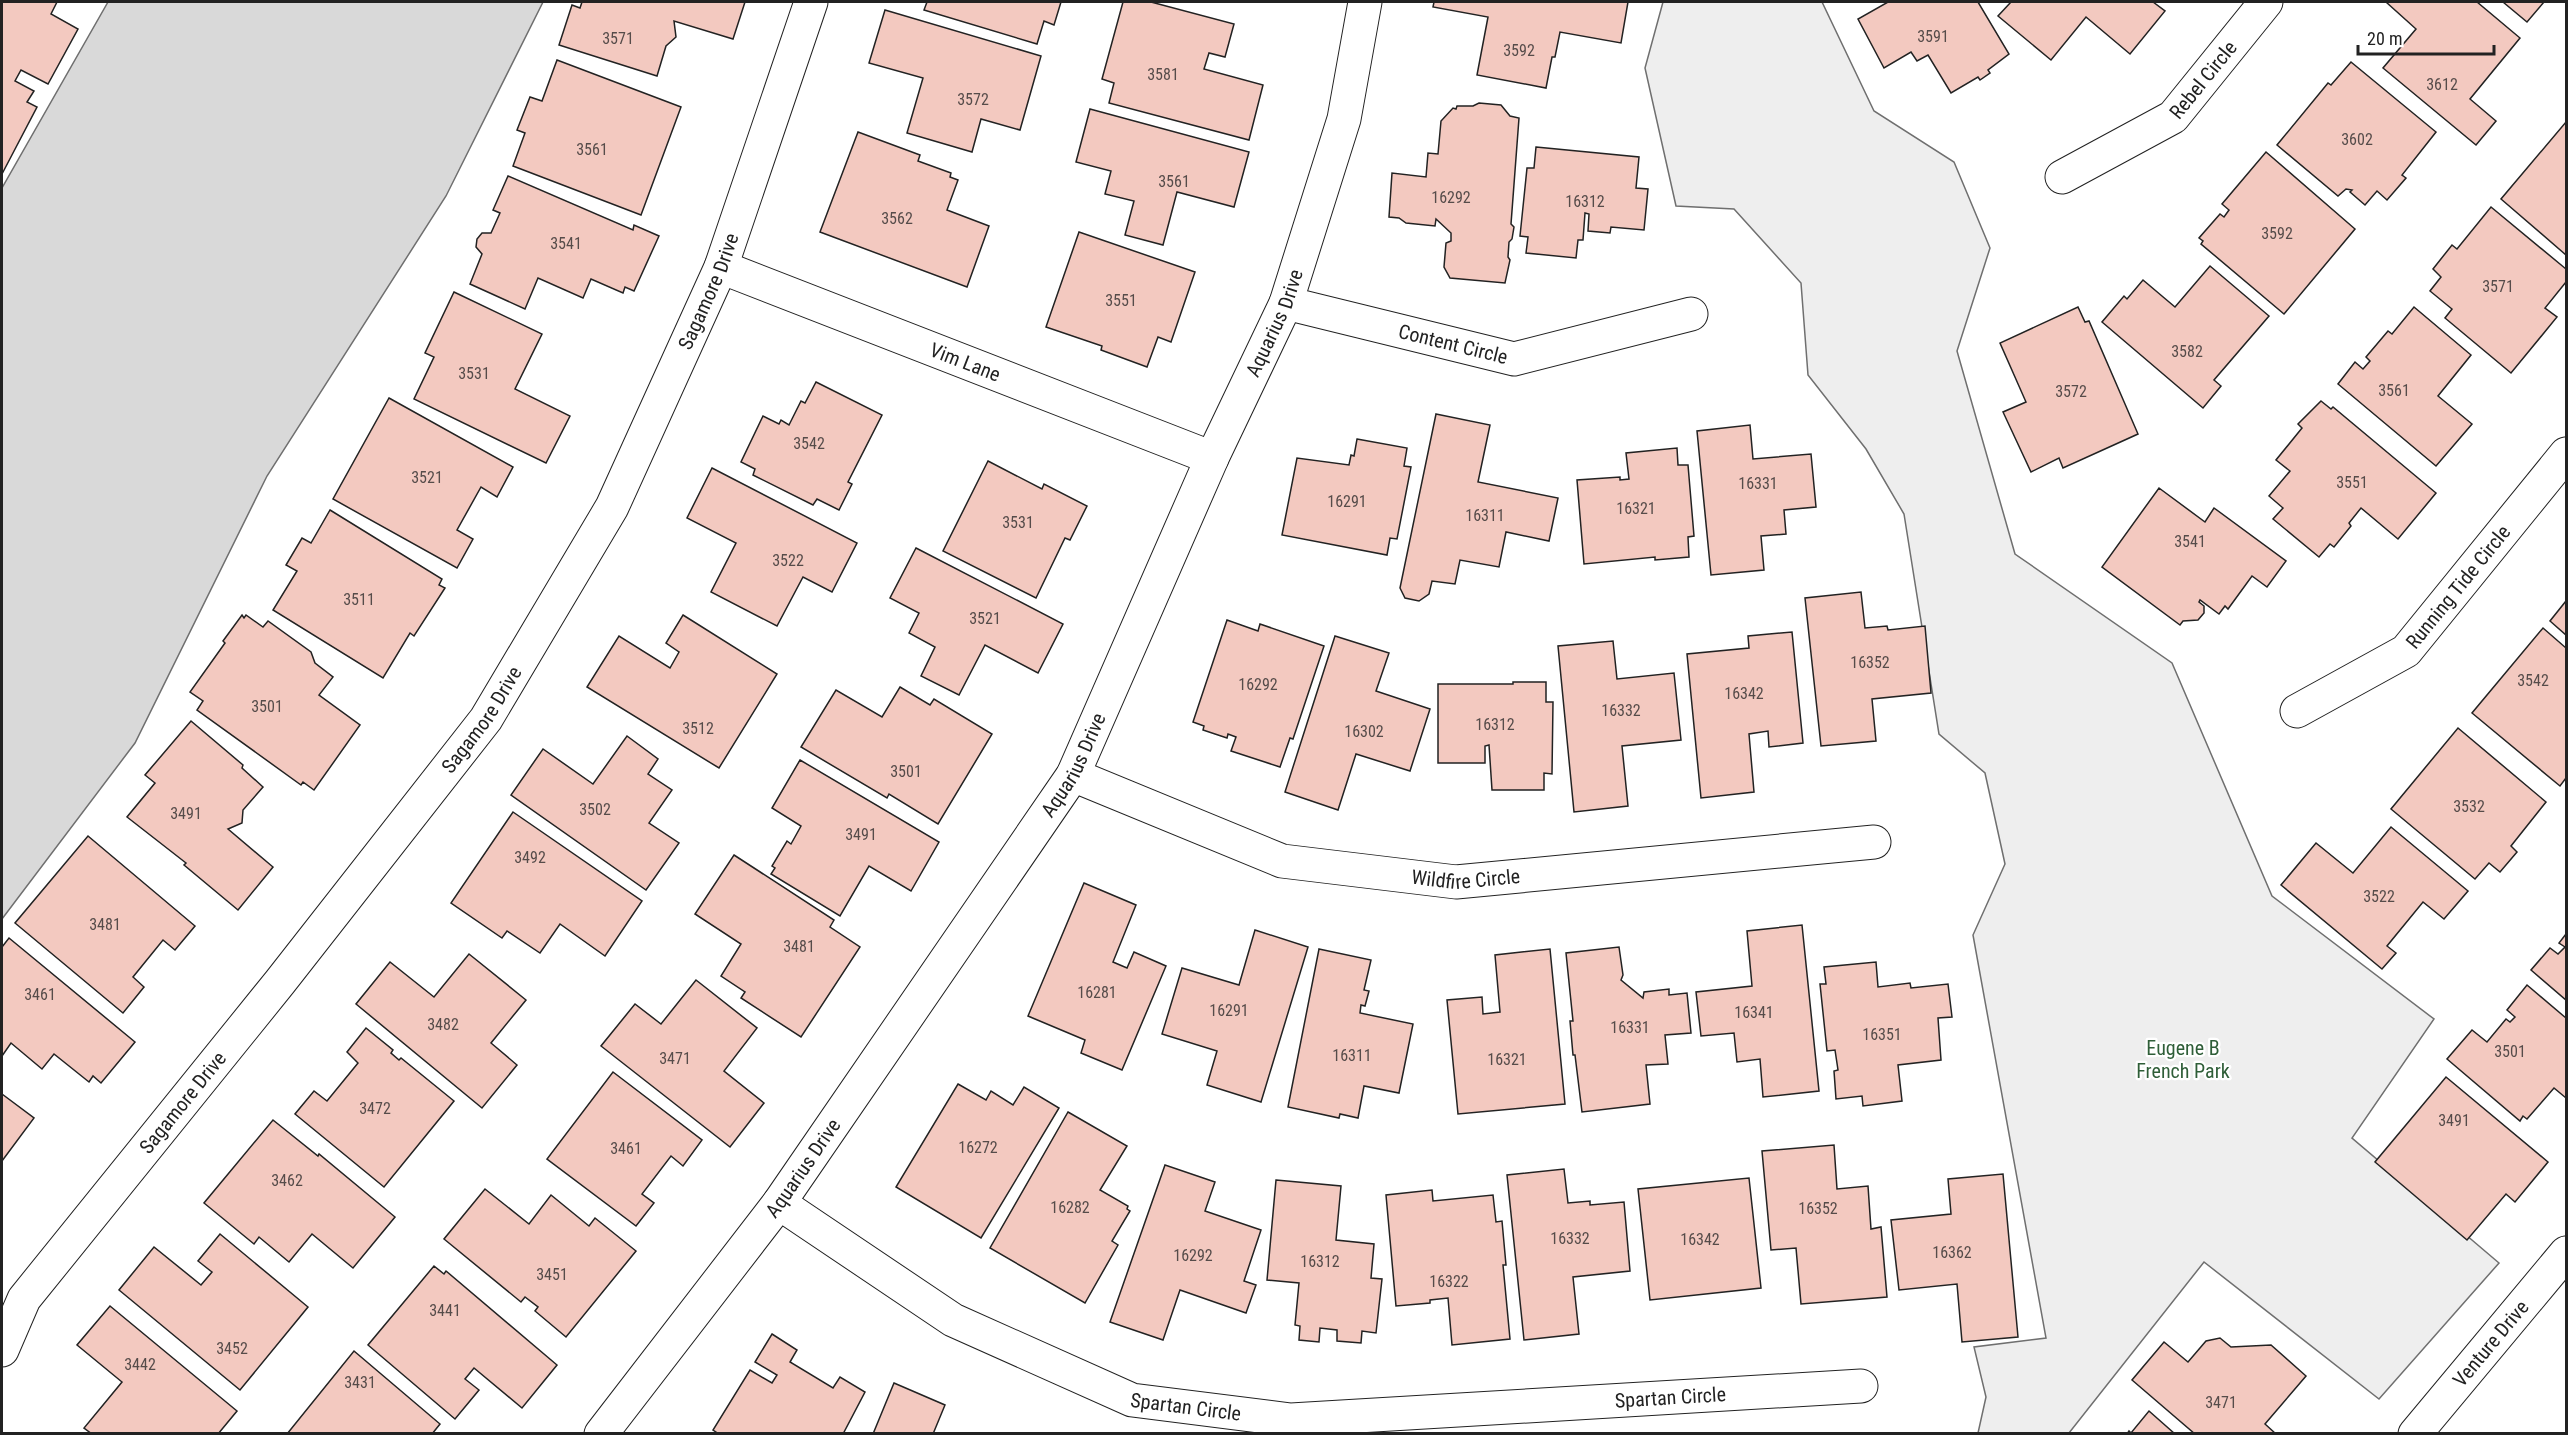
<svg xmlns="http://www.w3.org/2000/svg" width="2568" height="1435" font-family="'Roboto Condensed',sans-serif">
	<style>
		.green { fill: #eee; stroke: #6f6f6f; stroke-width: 1.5 }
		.water { fill: #d9d9d9; stroke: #6f6f6f; stroke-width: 1.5 }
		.building { fill: #f3c9c0; stroke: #222; stroke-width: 1.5 }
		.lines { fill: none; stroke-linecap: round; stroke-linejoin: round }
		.street-casing { stroke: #222; stroke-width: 35 }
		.street { stroke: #fff; stroke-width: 33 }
		.labels { text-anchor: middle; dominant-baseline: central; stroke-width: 4.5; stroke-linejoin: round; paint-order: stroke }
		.number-label { font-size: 16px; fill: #564c4a }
		.street-label { font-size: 20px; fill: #222; stroke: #fff }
		.park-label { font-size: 20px; fill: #2f5e38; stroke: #fff }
	</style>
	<rect width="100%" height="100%" fill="#fff"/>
	<polygon class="green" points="1663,2 1822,2 1874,111 1954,162 1990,248 1957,351 2015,554 2172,663 2272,896 2434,1019 2352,1138 2499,1263 2379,1399 2204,1262 2069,1433 1978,1433 1986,1397 1974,1347 2046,1338 1973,935 2005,864 1985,773 1939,734 1904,514 1866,449 1808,375 1801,283 1734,209 1676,206 1645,68"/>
	<polygon class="water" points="108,2 543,2 446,196 267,476 135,743 2,919 2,188"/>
	<g class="building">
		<polygon points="2,2 57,2 51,14 78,29 48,84 21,70 15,81 34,91 27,102 37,107 2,174"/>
		<polygon points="582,2 745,2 733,39 674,21 676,37 666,46 657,76 559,45 572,5 580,8"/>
		<polygon points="927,2 1061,2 1054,25 1044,21 1037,44 924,10"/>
		<polygon points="1123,2 1151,2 1234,24 1225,57 1209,53 1204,69 1263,85 1249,140 1109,103 1114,83 1102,79"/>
		<polygon points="1434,2 1628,2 1621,43 1560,32 1555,57 1552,57 1546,88 1477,75 1488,17 1433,7"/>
		<polygon points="1888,2 1978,2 2009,54 1988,70 1990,73 1980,80 1978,77 1951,93 1928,55 1917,61 1911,52 1884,68 1858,19"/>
		<polygon points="2011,2 2153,2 2165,11 2130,54 2086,17 2051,60 1998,16"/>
		<polygon points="2386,2 2477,2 2520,38 2470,99 2496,121 2476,145 2383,68 2416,29"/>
		<polygon points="2503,2 2544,2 2527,22"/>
		<polygon points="885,10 1041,56 1020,130 981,119 972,152 907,133 923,78 869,63"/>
		<polygon points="557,60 681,107 641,215 513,166 525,133 517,130 530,97 542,101"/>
		<polygon points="2351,62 2436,132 2402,175 2406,178 2387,200 2377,191 2365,205 2350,192 2352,190 2346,189 2338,196 2277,145 2328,83 2331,85"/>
		<polygon points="1479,103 1501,105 1510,116 1519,118 1511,224 1514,227 1512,239 1509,242 1508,257 1510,260 1505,283 1450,278 1444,267 1446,243 1451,241 1451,233 1436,219 1435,226 1406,223 1399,218 1389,217 1392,173 1426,177 1428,153 1438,154 1441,121 1453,108 1456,109 1457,106 1473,106"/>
		<polygon points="1090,109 1249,152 1234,207 1177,192 1163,245 1125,235 1134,201 1105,194 1111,171 1076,162"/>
		<polygon points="2566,122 2566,255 2501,199"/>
		<polygon points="858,132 920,155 918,161 951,173 950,177 958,180 947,210 989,226 967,287 820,232"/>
		<polygon points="1536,147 1639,157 1636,188 1648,189 1644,230 1611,227 1610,233 1588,231 1589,214 1585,213 1583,240 1578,240 1576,258 1526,253 1528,237 1520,236 1527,168 1534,168"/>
		<polygon points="2266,152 2355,229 2284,314 2201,244 2203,241 2199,238 2220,214 2224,217 2229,210 2222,204"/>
		<polygon points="508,176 633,230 634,225 659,236 634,291 625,287 623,293 591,279 583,298 538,278 525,309 470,284 482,254 476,247 477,239 482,233 491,233 500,213 493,210"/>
		<polygon points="2491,207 2566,269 2566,282 2545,308 2557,317 2511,373 2445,318 2452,309 2430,291 2441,277 2433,269 2452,245 2457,249"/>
		<polygon points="1079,232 1195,272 1171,342 1158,337 1147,367 1101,350 1102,346 1046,327"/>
		<polygon points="2210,266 2269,316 2214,380 2221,386 2203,408 2102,322 2124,296 2127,299 2143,280 2175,307"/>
		<polygon points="454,292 542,334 515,389 570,416 546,463 414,399 434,357 425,353"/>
		<polygon points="2078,307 2085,322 2089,321 2138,434 2063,468 2059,458 2031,472 2003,412 2026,402 2000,343"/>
		<polygon points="2414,307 2471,355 2438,396 2472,424 2436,466 2338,384 2355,362 2363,369 2370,361 2366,357 2388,331 2392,334"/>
		<polygon points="816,382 882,415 848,482 852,484 839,510 817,499 813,505 753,475 755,469 741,462 763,416 779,424 781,420 789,425 801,401 805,403"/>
		<polygon points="389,398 513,467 497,497 481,487 457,530 473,539 457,568 333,499"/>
		<polygon points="2321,401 2331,409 2333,407 2436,493 2398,539 2361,508 2349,523 2351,526 2334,547 2330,544 2319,557 2273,519 2283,508 2269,496 2290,471 2276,460 2302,428 2298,424"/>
		<polygon points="1436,414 1490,425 1478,482 1558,498 1549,541 1506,532 1499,567 1460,560 1455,584 1432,581 1429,594 1419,601 1405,598 1400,588"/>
		<polygon points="1750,425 1753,459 1811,454 1816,507 1784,510 1786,534 1761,536 1764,570 1711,575 1697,431"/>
		<polygon points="1357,439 1407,448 1404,466 1411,467 1397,539 1390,538 1387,555 1282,535 1297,458 1349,465 1351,455 1354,456"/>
		<polygon points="1677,448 1678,465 1688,465 1694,536 1688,537 1689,557 1655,560 1655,557 1584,564 1577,480 1620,477 1620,480 1629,479 1626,453"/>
		<polygon points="988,461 1042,489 1044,484 1087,506 1070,540 1065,538 1036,598 943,551"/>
		<polygon points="712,468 857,543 832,592 803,577 777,626 711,592 736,543 687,518"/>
		<polygon points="2159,488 2205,522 2214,508 2286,561 2267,587 2252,576 2228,609 2225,606 2219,614 2200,600 2199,602 2204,606 2204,613 2198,620 2183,621 2180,625 2102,567"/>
		<polygon points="330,510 442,579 439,585 445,588 414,636 410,633 383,678 273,610 297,571 286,565 302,538 311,543"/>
		<polygon points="916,548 1063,624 1038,673 985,645 959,695 921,676 935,647 909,633 919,613 890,598"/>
		<polygon points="1861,592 1865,628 1887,626 1888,630 1925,626 1931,693 1872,699 1876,741 1821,746 1805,598"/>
		<polygon points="2566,601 2566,635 2550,621"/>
		<polygon points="242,615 244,618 246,615 263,627 268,621 311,652 315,663 333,677 319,695 360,725 314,790 303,782 301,785 197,710 203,701 190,692 225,643 223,641"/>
		<polygon points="683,615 777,674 719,768 587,687 619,636 670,668 679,652 666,643"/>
		<polygon points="1227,620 1258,631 1260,624 1324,646 1293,739 1290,738 1280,767 1231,751 1236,737 1228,734 1227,738 1203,730 1204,726 1193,722"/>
		<polygon points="2543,628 2566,648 2566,778 2560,786 2472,713"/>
		<polygon points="1792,632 1803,743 1769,747 1768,731 1749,734 1754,792 1701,798 1687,654 1749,648 1748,636"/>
		<polygon points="1335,636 1389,653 1376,691 1430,709 1410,771 1356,754 1338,810 1285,792"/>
		<polygon points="1613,641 1617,679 1674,673 1681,740 1622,746 1628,806 1574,812 1558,646"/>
		<polygon points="1513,682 1546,682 1546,702 1553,702 1552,774 1544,773 1544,790 1492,790 1489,745 1485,746 1485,763 1438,763 1438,684 1513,684"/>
		<polygon points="900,687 930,705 934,699 992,734 938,824 889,794 887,798 801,747 836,690 882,717"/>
		<polygon points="191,721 243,765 242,768 263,787 243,810 242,823 228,829 273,867 238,910 184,865 186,863 127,817 155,783 145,775"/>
		<polygon points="2458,728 2546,802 2511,846 2517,852 2500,872 2489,863 2475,879 2391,809"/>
		<polygon points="627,736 658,759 648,774 672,790 649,823 679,843 646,890 511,795 543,749 593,784"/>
		<polygon points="800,760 939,842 911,891 869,866 840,916 771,874 775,868 772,866 787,841 791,844 801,826 772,808"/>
		<polygon points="513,812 642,901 605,956 560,924 540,953 507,931 502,938 451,903"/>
		<polygon points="2391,827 2468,891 2444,919 2423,902 2387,946 2396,953 2382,969 2281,885 2316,843 2353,873"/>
		<polygon points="88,836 195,926 175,950 163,940 133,977 144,987 123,1013 15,923"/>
		<polygon points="734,855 834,920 830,927 860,947 801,1037 741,998 745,992 721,976 741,944 695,914"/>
		<polygon points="1084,883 1136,905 1113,962 1127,968 1134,952 1166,966 1122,1070 1081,1053 1085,1040 1028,1016"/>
		<polygon points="1802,925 1819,1091 1763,1097 1760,1059 1737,1062 1734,1033 1701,1036 1696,992 1752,986 1747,931"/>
		<polygon points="1255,930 1308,947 1261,1102 1207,1085 1217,1051 1162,1034 1182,968 1239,985"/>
		<polygon points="2566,934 2566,1000 2531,970 2550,948 2558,954 2565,947 2559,943"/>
		<polygon points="9,938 135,1042 101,1083 93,1076 89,1082 54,1054 42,1069 11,1043 2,1056 2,947"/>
		<polygon points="1619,947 1623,975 1621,980 1643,998 1644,992 1669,989 1669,995 1687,993 1691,1033 1665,1035 1668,1064 1646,1065 1650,1104 1582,1112 1575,1055 1573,1055 1570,1021 1573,1021 1566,953"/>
		<polygon points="1319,949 1371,960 1364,990 1369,991 1365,1006 1361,1005 1360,1013 1413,1024 1399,1093 1364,1086 1358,1118 1340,1114 1339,1118 1288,1107"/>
		<polygon points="1550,949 1565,1104 1458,1114 1447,1000 1482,997 1483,1014 1500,1012 1495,955"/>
		<polygon points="469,954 526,1000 491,1043 517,1065 482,1108 356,1004 390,962 434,997"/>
		<polygon points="1876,962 1878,987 1910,983 1911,988 1948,984 1952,1017 1938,1018 1941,1060 1898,1065 1902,1101 1863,1106 1862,1096 1836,1099 1834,1071 1838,1070 1835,1050 1827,1051 1820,984 1826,984 1824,967"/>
		<polygon points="696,980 757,1028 724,1071 764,1103 730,1147 601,1046 635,1004 661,1024"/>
		<polygon points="2527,985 2566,1018 2566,1098 2554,1088 2527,1119 2523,1116 2520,1121 2447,1059 2472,1030 2487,1042 2506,1019 2510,1022 2515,1017 2507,1010"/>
		<polygon points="366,1028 393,1050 391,1053 399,1060 401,1058 454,1101 384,1187 295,1114 314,1091 327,1101 358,1063 347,1052"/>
		<polygon points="613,1072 702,1140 683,1166 671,1156 642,1194 654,1203 636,1226 547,1159"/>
		<polygon points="2446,1077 2548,1162 2515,1202 2506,1194 2467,1240 2375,1162"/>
		<polygon points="958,1084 986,1100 991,1091 1013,1105 1024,1087 1059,1108 981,1238 896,1187"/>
		<polygon points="2,1094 34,1118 2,1161"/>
		<polygon points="1068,1112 1127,1146 1100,1190 1128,1206 1127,1209 1130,1211 1112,1241 1118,1245 1085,1303 990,1248"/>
		<polygon points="273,1120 318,1156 319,1154 395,1217 353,1268 312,1234 289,1262 259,1237 254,1244 204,1203"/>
		<polygon points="1834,1145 1837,1189 1868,1186 1871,1229 1881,1227 1887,1297 1801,1304 1796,1248 1771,1250 1762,1151"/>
		<polygon points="1165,1165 1215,1182 1205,1211 1261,1230 1244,1281 1256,1285 1246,1313 1180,1290 1163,1340 1110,1322"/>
		<polygon points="1564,1169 1568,1203 1590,1201 1590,1205 1624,1202 1630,1271 1573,1277 1579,1334 1524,1340 1507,1175"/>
		<polygon points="2003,1174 2018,1337 1962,1342 1957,1284 1899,1290 1891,1220 1951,1214 1948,1179"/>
		<polygon points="1749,1178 1761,1288 1650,1300 1638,1189"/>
		<polygon points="1276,1180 1341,1186 1336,1240 1374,1244 1371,1278 1382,1279 1376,1333 1362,1331 1361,1343 1337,1341 1337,1330 1320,1328 1319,1342 1299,1340 1300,1326 1295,1325 1299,1283 1267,1280"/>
		<polygon points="485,1189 529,1224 551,1195 589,1226 595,1218 636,1251 566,1337 535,1311 538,1307 525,1297 521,1302 444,1239"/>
		<polygon points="1432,1190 1433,1201 1493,1195 1496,1222 1502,1221 1506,1265 1503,1265 1510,1339 1452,1345 1448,1298 1430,1300 1430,1303 1396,1306 1386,1195"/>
		<polygon points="220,1234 308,1307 240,1390 119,1290 154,1247 201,1285 212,1272 198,1261"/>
		<polygon points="434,1266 444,1274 446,1271 557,1365 522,1408 474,1368 465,1379 479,1390 455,1419 368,1345"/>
		<polygon points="110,1306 237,1411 218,1434 92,1434 84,1428 122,1382 77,1345"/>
		<polygon points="772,1334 797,1350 790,1362 833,1388 840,1377 865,1392 843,1434 719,1434 713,1430 750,1370 772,1383 777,1375 755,1362"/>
		<polygon points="2220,1338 2231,1347 2271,1345 2306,1376 2265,1424 2276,1434 2195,1434 2132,1380 2164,1342 2188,1362 2206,1341"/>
		<polygon points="354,1351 440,1424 432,1434 287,1434"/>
		<polygon points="894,1383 945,1405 933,1434 873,1434"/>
		<polygon points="2149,1411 2175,1434 2127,1434 2129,1431 2131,1433"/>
	</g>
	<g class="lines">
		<defs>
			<g id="street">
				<path id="s1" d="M2062,177l111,-60 93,-115"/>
				<path id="s2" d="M721,267l491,191"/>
				<path id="s3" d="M1286,303l228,56 177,-45"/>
				<path id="s4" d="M2297,711l109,-60 160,-197"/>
				<path id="s5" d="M1073,775l209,86 174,21 418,-40"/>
				<path id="s6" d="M779,1203l174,117 179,80 159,20 570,-34"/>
				<path id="s7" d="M2,1350l22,-51 256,-317 206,-263 126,-212 109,-240 90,-265"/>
				<path id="s8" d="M601,1434l178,-231 294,-428 139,-317 74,-155 58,-184 21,-117"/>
				<path id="s9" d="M2415,1434l151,-181"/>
			</g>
		</defs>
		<use href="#street" class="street-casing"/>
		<use href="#street" class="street"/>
	</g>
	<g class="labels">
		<g class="number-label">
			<text x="1933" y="36">3591</text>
			<text x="618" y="38">3571</text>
			<text x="1519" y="50">3592</text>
			<text x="1163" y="74">3581</text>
			<text x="2442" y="84">3612</text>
			<text x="973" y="99">3572</text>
			<text x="2357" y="139">3602</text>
			<text x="592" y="149">3561</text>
			<text x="1174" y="181">3561</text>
			<text x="1451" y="197">16292</text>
			<text x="1585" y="201">16312</text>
			<text x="897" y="218">3562</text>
			<text x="2277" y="233">3592</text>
			<text x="566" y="243">3541</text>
			<text x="2498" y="286">3571</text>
			<text x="1121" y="300">3551</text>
			<text x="2187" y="351">3582</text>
			<text x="474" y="373">3531</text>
			<text x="2394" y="390">3561</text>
			<text x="2071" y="391">3572</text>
			<text x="809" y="443">3542</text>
			<text x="427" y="477">3521</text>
			<text x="2352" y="482">3551</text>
			<text x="1758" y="483">16331</text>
			<text x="1347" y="501">16291</text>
			<text x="1636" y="508">16321</text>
			<text x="1485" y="515">16311</text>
			<text x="1018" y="522">3531</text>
			<text x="2190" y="541">3541</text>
			<text x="788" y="560">3522</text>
			<text x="359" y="599">3511</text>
			<text x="985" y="618">3521</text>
			<text x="1870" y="662">16352</text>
			<text x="2533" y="680">3542</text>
			<text x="1258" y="684">16292</text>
			<text x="1744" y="693">16342</text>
			<text x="267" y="706">3501</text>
			<text x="1621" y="710">16332</text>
			<text x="1495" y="724">16312</text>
			<text x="698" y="728">3512</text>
			<text x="1364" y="731">16302</text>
			<text x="906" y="771">3501</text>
			<text x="2469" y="806">3532</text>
			<text x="595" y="809">3502</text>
			<text x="186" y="813">3491</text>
			<text x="861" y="834">3491</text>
			<text x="530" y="857">3492</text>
			<text x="2379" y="896">3522</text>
			<text x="105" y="924">3481</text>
			<text x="799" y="946">3481</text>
			<text x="1097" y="992">16281</text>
			<text x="40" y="994">3461</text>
			<text x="1229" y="1010">16291</text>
			<text x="1754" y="1012">16341</text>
			<text x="443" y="1024">3482</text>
			<text x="1630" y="1027">16331</text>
			<text x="1882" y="1034">16351</text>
			<text x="2510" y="1051">3501</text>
			<text x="1352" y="1055">16311</text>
			<text x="675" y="1058">3471</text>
			<text x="1507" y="1059">16321</text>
			<text x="375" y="1108">3472</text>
			<text x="2454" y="1120">3491</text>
			<text x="978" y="1147">16272</text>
			<text x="626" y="1148">3461</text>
			<text x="287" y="1180">3462</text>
			<text x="1070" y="1207">16282</text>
			<text x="1818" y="1208">16352</text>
			<text x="1570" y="1238">16332</text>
			<text x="1700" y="1239">16342</text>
			<text x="1952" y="1252">16362</text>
			<text x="1193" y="1255">16292</text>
			<text x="1320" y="1261">16312</text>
			<text x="552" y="1274">3451</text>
			<text x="1449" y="1281">16322</text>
			<text x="445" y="1310">3441</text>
			<text x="232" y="1348">3452</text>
			<text x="140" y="1364">3442</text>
			<text x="360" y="1382">3431</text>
			<text x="2221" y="1402">3471</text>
		</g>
		<g class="street-label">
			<text stroke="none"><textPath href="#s1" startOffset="174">Rebel Circle</textPath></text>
			<text stroke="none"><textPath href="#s7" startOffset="1280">Sagamore Drive</textPath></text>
			<text stroke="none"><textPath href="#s8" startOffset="1306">Aquarius Drive</textPath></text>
			<text stroke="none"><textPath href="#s3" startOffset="172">Content Circle</textPath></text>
			<text stroke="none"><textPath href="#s2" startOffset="262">Vim Lane</textPath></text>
			<text stroke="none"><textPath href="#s4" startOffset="207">Running Tide Circle</textPath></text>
			<text stroke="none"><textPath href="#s7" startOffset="794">Sagamore Drive</textPath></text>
			<text stroke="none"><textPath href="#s8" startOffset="820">Aquarius Drive</textPath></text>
			<text stroke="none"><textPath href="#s5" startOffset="411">Wildfire Circle</textPath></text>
			<text stroke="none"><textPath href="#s7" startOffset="308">Sagamore Drive</textPath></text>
			<text stroke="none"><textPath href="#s8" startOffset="334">Aquarius Drive</textPath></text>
			<text stroke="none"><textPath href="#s9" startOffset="118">Venture Drive</textPath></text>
			<text stroke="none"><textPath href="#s6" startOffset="946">Spartan Circle</textPath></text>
			<text stroke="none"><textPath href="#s6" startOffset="460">Spartan Circle</textPath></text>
		</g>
		<g class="park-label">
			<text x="2183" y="1048">Eugene B<tspan x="2183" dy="23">French Park</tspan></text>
		</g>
	</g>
	<rect width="2568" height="1435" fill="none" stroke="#222222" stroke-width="6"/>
	<path d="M2358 45v9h136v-9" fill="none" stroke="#222222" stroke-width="3"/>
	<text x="2367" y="45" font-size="18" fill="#222222" stroke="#ffffff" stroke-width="4.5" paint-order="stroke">20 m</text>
</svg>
